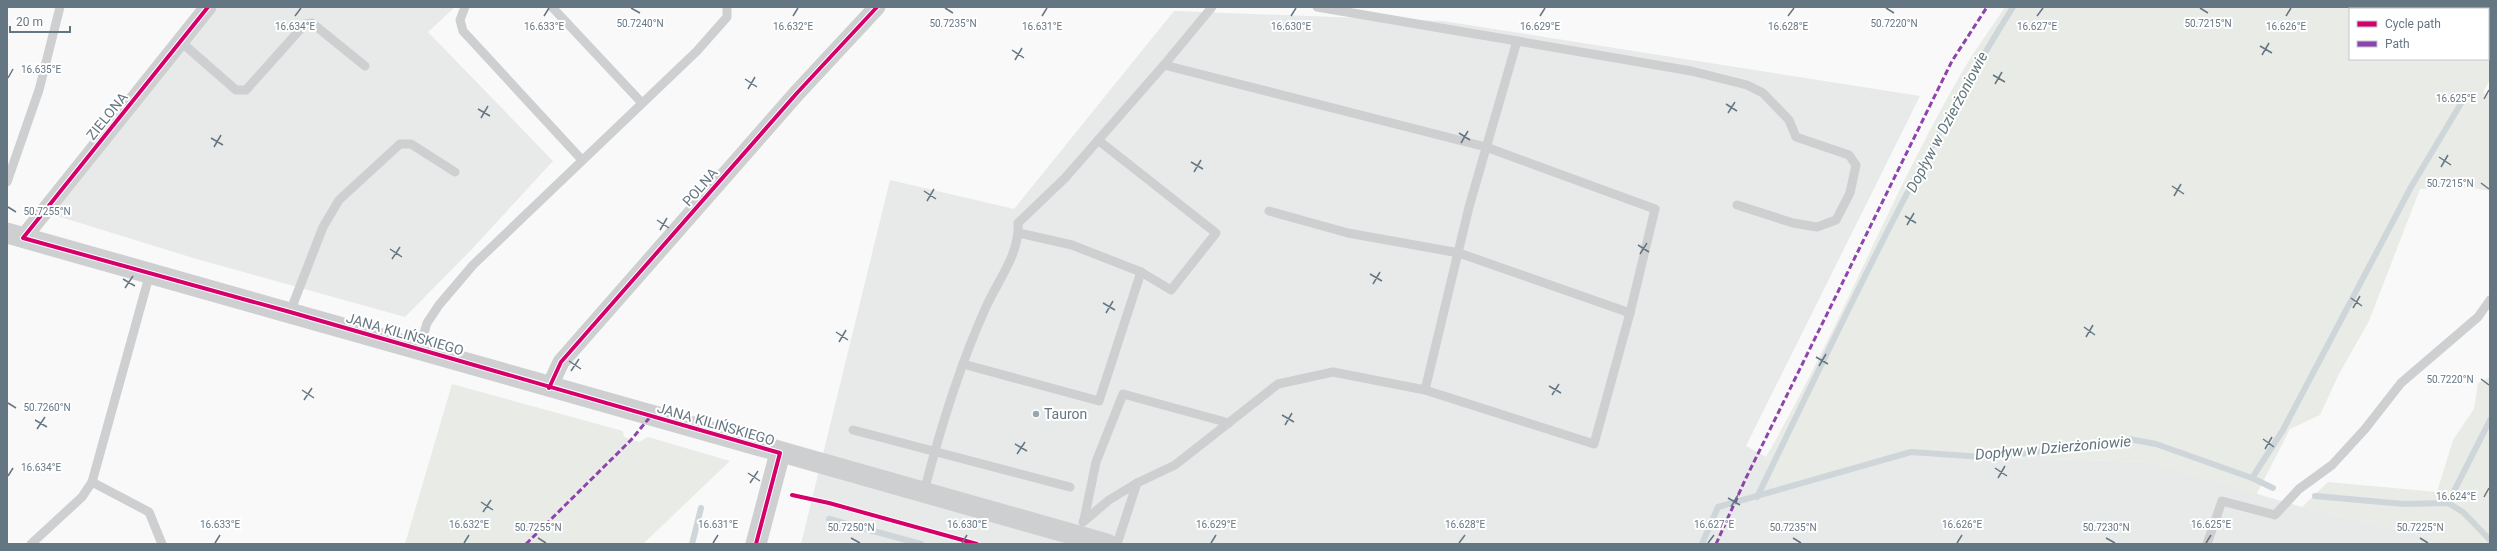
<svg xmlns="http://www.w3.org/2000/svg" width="2497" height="551" font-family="Roboto,sans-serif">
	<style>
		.built { fill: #e8e9e9 }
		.green { fill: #e8ebe6; fill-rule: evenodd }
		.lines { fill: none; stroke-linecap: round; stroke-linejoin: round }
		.stream { stroke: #ced6d9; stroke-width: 6 }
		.service { stroke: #cecfd0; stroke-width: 9 }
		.minor { stroke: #cecfd0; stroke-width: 17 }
		.tertiary { stroke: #cecfd0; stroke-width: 21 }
		.quiet { stroke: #8e44ad; stroke-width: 3; stroke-dasharray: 6 3; stroke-linecap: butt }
		.cycleway-casing { stroke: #fff; stroke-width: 6 }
		.cycleway { stroke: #d6006c; stroke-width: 4 }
		.ticks { fill: none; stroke: #657683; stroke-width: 1.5 }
		.poi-dot { fill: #99a4ac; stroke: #fff; stroke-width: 1.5 }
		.labels { text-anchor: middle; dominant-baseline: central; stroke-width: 4; stroke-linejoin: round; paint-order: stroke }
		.street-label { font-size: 14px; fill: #657683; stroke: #fff }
		.poi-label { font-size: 14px; fill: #657683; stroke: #fff; text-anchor: start }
		.water-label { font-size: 15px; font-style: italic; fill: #60757c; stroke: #fff }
		.ticks-label { font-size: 10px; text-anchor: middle; fill: #657683; stroke: #fff; stroke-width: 4; stroke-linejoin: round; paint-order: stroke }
	</style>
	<rect width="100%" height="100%" fill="#f9f9f9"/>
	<g class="built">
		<polygon points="217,7 455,7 428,32 553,161 471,250 405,317 193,258 51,214"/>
		<polygon points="1174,11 1443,21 1920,96 1746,446 1766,457 1778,492 1911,452 1975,457 2149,462 2302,507 2458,544 801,544 890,180 1014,209"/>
	</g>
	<g class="green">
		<path d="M2005,7h485v72l-7,14 7,1v97l-17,-3 -53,1 -51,132 -30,53 -19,41 -30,14 -34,66 -107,-33 -174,-5 -64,-5 -133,40 -12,-35c73,-126 125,-264 199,-390 12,-20 27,-40 40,-60zM2350,9h138v50h-138z"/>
		<polygon points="2490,377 2490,544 2458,544 2302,507 2328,482 2437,492 2453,440 2474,409 2478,383"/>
		<polygon points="452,384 623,431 624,437 639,442 648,437 730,461 643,544 405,544"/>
	</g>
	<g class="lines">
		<g class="stream">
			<polyline points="2252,478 2283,430 2411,187 2463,100"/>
			<polyline points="2315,496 2404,504 2448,503 2463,512 2490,540"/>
			<path d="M1757,497c81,-165 158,-334 256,-490"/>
			<polyline points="2448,503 2490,420"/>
			<polyline points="829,519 921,544"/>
			<polyline points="692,544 701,508"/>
			<polyline points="1702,544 1718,507 1911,452 1983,457 2029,453 2129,439 2156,444 2252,478 2273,488"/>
		</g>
		<g class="service">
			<polyline points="465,7 460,20 463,31 582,160"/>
			<polyline points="552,7 642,103"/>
			<polyline points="1212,7 1164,65 1486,147 1655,209 1630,313 1594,444 1425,390"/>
			<polyline points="1317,7 1517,41"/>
			<polyline points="181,42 236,90 246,90 305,24 312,23 365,66"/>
			<polyline points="1098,140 1216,233 1171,290 1141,272"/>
			<polyline points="7,182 39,90 60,7"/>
			<polyline points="1269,211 1348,233 1459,253 1630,313"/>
			<polyline points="290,312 323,227 339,200 400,144 411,144 455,172"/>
			<polyline points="419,350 427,323 439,305 473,265 697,51 727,17 727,7"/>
			<polyline points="963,364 1099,401 1141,272 1072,245 1019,233"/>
			<polyline points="853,430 1070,487"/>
			<polyline points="92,482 149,512 162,544"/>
			<path d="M924,492c16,-63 35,-125 62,-185 12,-27 34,-53 32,-84l47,-45 99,-113"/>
			<polyline points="1084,520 1096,462 1123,394 1229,423"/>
			<polyline points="1083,522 1109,500 1137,483"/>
			<polyline points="31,544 82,497 92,482 150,273"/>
			<polyline points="1117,544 1137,483 1175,465 1278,384 1333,372 1425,390 1469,207 1517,41 1691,71 1747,85 1763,93 1789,120 1796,137 1849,155 1856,165 1850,193 1836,220 1817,227 1793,223 1737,205"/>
			<polyline points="2207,544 2222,501 2275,515 2299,489 2332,465 2365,429 2401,383 2478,317 2490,300"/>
		</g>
		<g class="minor">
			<polyline points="23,238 208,7"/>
			<polyline points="549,388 561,362 797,93 877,7"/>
		</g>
		<g class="tertiary">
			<polyline points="7,233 1107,544"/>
			<polyline points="756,544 780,453"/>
		</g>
		<g class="quiet">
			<polyline points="526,544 631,440 650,417"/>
			<polyline points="1716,544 1746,478 1952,61 1987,7"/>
		</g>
		<defs>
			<g id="cycleway">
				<polyline points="208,7 23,238 290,312 780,453 756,544"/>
				<polyline points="549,388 561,362 797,93 877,7"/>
				<polyline points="792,495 829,503 977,544"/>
			</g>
		</defs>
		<use href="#cycleway" class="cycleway-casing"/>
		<use href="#cycleway" class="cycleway"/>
	</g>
	<path class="ticks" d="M631,8l9,5M945,8l8,5M1886,8l8,5M2200,8l8,5M295,16l6,-8M544,16l5,-8M793,16l5,-8M1042,16l5,-8M1291,16l5,-8M1540,16l5,-8M1788,16l6,-8M2037,16l6,-8M2286,16l5,-8M2260,46l12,7M1012,50l12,8M2262,55l7,-12M1015,60l7,-12M1993,75l12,7M8,78l5,-9M745,79l12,8M1995,84l7,-12M748,89l7,-12M2484,99l5,-9M1726,104l11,7M478,109l12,7M1728,113l7,-11M481,118l7,-12M1459,133l11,7M211,138l12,7M1461,143l7,-12M214,147l7,-12M2439,157l12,8M1191,162l12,7M2441,167l7,-12M1194,172l7,-12M2481,183l8,6M2172,186l12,8M924,191l12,8M2174,196l7,-12M927,201l7,-12M8,207l8,5M1905,216l11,7M657,220l12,8M1907,225l7,-12M660,230l7,-12M1638,245l11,7M390,249l12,8M1640,254l7,-11M392,259l8,-12M1370,274l12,7M123,279l12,7M1373,284l7,-12M125,288l8,-12M2351,298l11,8M1103,303l12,7M2353,308l7,-12M1106,313l7,-12M2084,327l11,8M836,332l12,8M2086,337l7,-12M839,342l7,-12M1816,357l12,7M569,361l12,8M1819,366l7,-12M571,371l8,-12M2481,379l8,6M1549,386l12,7M302,390l12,8M1552,395l7,-11M304,400l8,-12M8,403l8,5M1282,415l12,7M35,420l12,7M1285,425l7,-12M37,429l8,-12M2263,439l11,8M1015,444l12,7M2265,449l7,-12M1017,454l8,-12M1995,468l12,8M748,473l12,8M8,476l5,-8M1998,478l7,-12M750,483l8,-12M2484,497l5,-9M1728,498l12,7M481,502l12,8M1731,507l7,-12M483,512l8,-12M538,538l8,5M851,538l9,5M1793,538l8,5M2106,538l9,5M2420,538l8,5M215,543l5,-8M464,543l5,-8M713,543l5,-8M962,543l5,-8M1211,543l5,-8M1459,543l6,-8M1708,543l6,-8M1957,543l5,-8M2206,543l5,-8"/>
	<circle class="poi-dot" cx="1036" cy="414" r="4"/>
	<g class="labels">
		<g class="street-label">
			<text transform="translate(107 116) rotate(-51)">ZIELONA</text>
			<text transform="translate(700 187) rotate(-49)">POLNA</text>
			<text transform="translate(405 334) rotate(16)">JANA KILIŃSKIEGO</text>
			<text transform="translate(716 424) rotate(16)">JANA KILIŃSKIEGO</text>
		</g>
		<g class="poi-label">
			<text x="1044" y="414">Tauron</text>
		</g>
		<g class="water-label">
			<text transform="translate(1947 122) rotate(-62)">Dopływ w Dzierżoniowie</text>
			<text transform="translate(2053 448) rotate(-5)">Dopływ w Dzierżoniowie</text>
		</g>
	</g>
	<g class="ticks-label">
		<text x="640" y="27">50.7240°N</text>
		<text x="953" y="27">50.7235°N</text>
		<text x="1894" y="27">50.7220°N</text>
		<text x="2208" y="27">50.7215°N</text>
		<text x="295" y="30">16.634°E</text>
		<text x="544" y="30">16.633°E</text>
		<text x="793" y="30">16.632°E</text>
		<text x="1042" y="30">16.631°E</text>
		<text x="1291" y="30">16.630°E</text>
		<text x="1540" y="30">16.629°E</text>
		<text x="1788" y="30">16.628°E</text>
		<text x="2037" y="30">16.627°E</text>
		<text x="2286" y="30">16.626°E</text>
		<text x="41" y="73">16.635°E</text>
		<text x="2456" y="102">16.625°E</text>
		<text x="2450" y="187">50.7215°N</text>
		<text x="47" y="215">50.7255°N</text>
		<text x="2450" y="383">50.7220°N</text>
		<text x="47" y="411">50.7260°N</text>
		<text x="41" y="471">16.634°E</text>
		<text x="2456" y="500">16.624°E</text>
		<text x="220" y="528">16.633°E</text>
		<text x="469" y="528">16.632°E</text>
		<text x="718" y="528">16.631°E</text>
		<text x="967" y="528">16.630°E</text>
		<text x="1216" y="528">16.629°E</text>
		<text x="1465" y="528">16.628°E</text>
		<text x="1714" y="528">16.627°E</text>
		<text x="1962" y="528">16.626°E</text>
		<text x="2211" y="528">16.625°E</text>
		<text x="538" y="531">50.7255°N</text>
		<text x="851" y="531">50.7250°N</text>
		<text x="1793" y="531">50.7235°N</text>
		<text x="2106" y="531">50.7230°N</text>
		<text x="2420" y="531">50.7225°N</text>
	</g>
	<rect width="2497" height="551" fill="none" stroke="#657683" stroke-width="16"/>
	<rect x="2349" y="8" width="140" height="52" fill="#ffffff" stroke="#c1c8cd"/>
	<rect x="2357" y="21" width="20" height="6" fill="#d6006c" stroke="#c1c8cd"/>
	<text x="2385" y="28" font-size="12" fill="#657683">Cycle path</text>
	<rect x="2357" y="41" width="20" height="6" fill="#8e44ad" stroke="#c1c8cd"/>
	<text x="2385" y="48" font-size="12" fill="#657683">Path</text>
	<path d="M10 26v6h60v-6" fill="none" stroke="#657683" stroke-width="2"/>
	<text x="16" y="26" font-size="12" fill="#657683" stroke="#ffffff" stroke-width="3" paint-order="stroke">20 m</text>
</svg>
